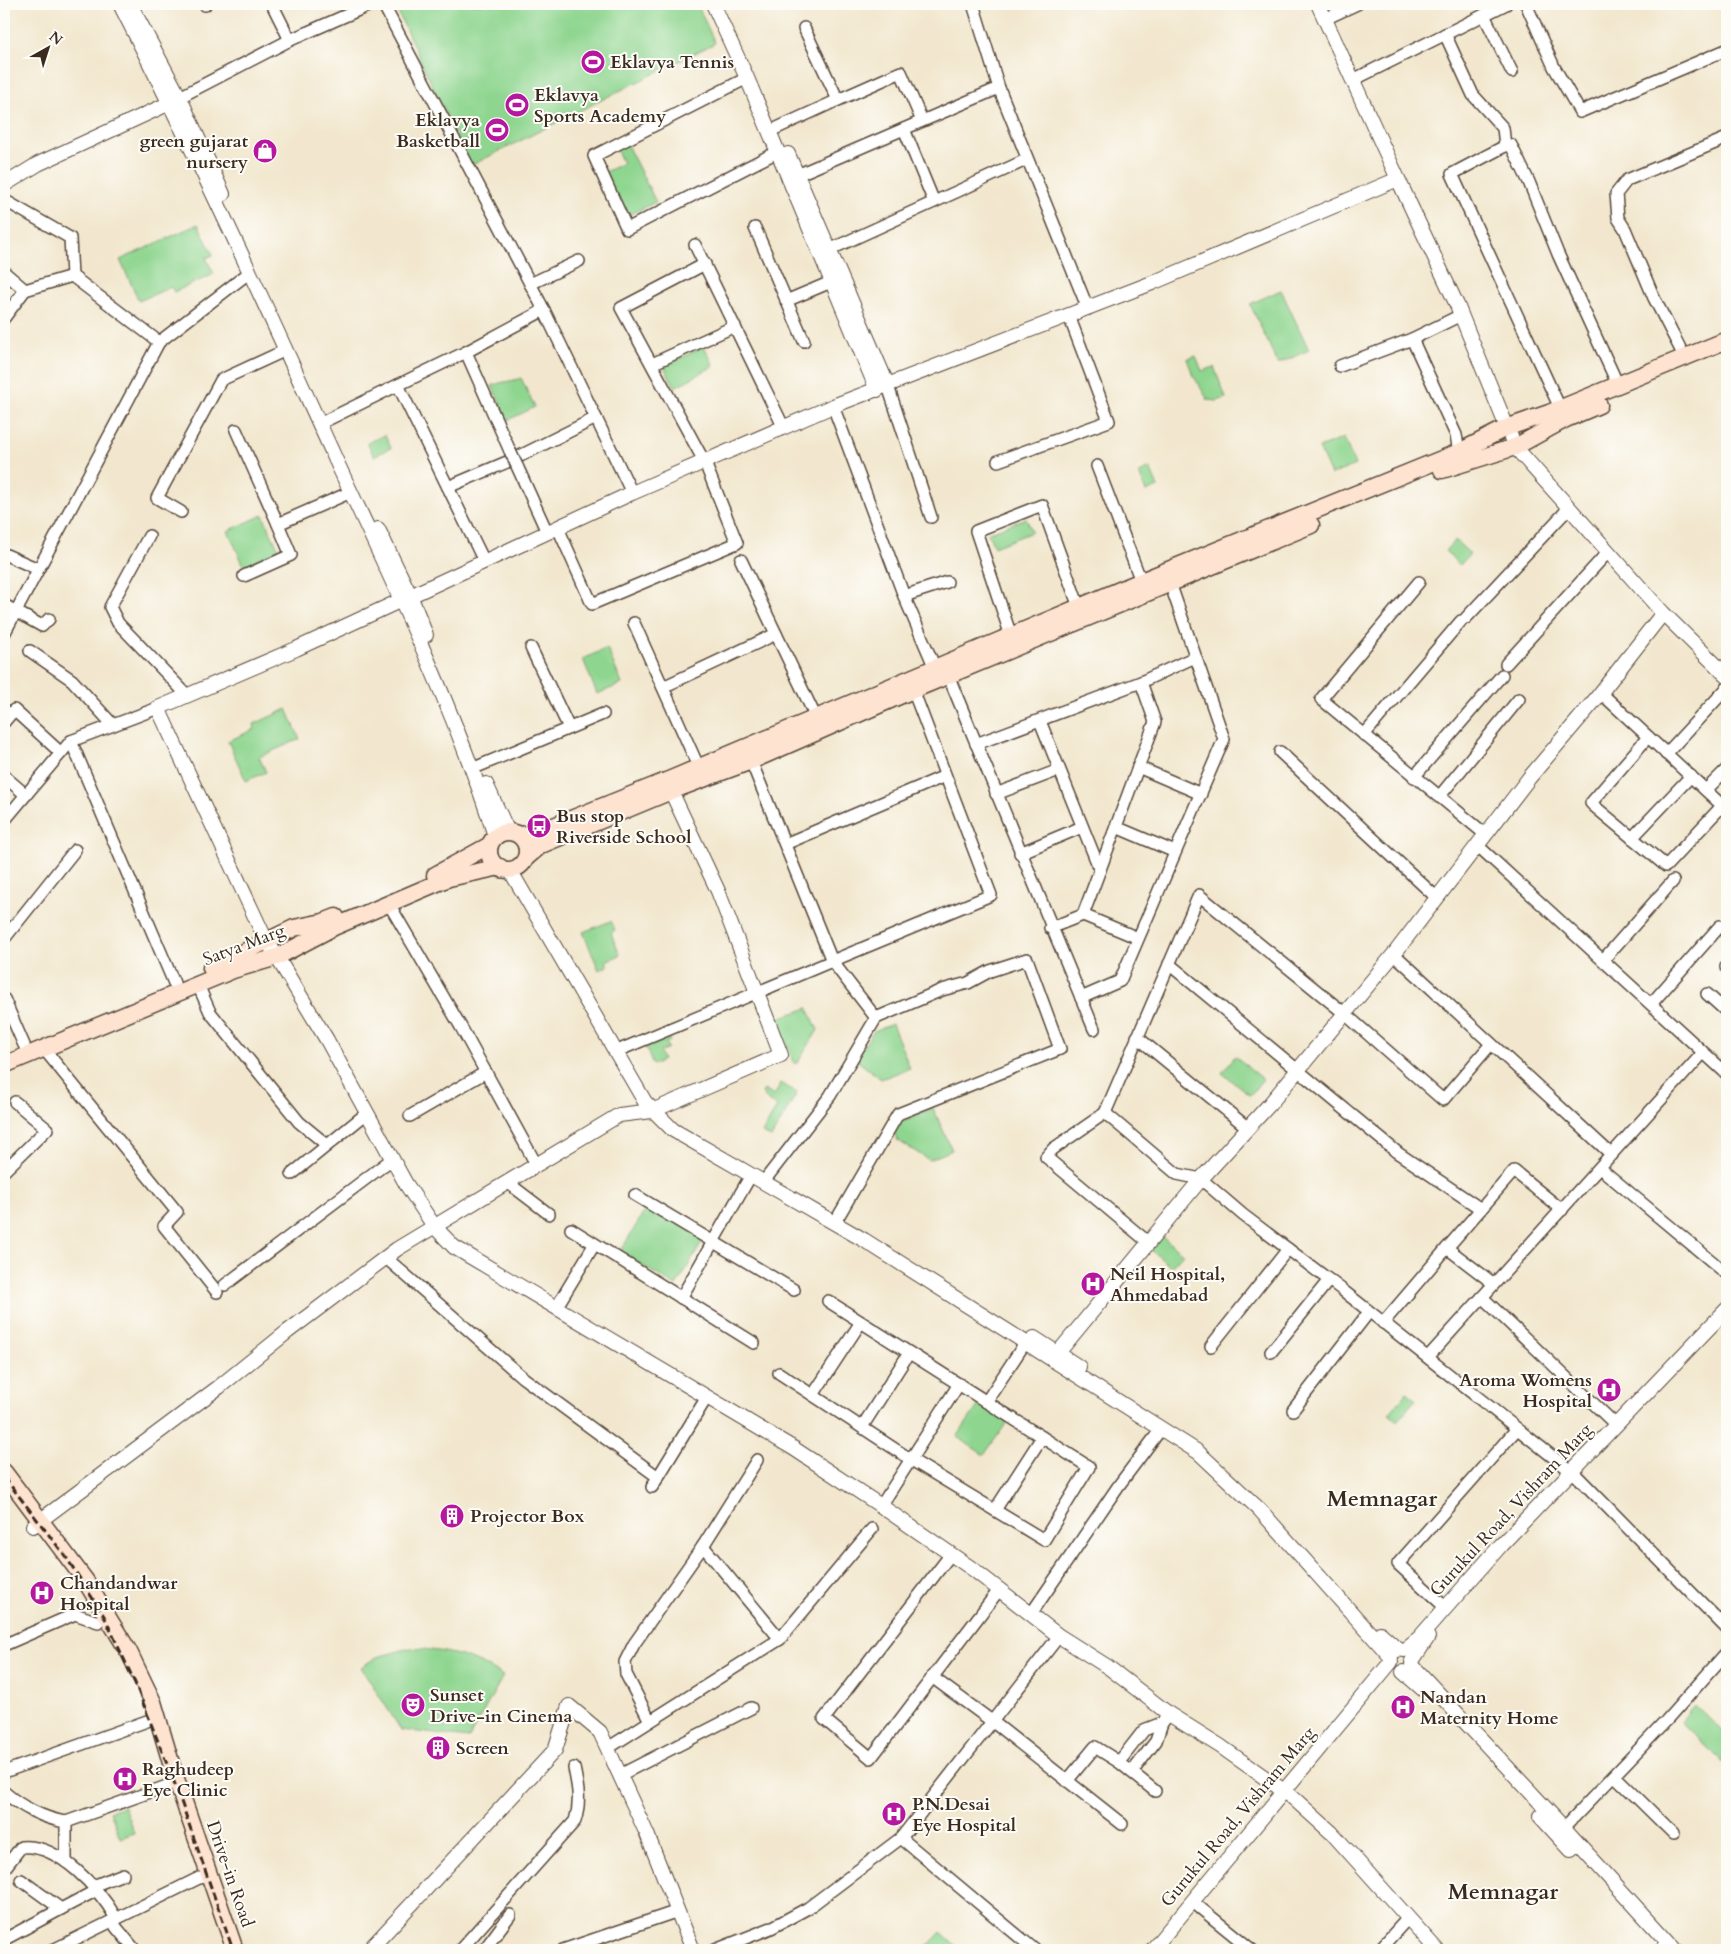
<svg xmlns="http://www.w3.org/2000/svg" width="1731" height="1954" font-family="Cardo,serif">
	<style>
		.green { fill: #8ed58f; stroke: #648056 }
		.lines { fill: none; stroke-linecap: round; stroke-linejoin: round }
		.minor-casing { stroke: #564638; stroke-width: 14 }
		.tertiary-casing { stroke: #564638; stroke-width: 16 }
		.secondary-casing { stroke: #564638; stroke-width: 19 }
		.minor { stroke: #fff; stroke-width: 11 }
		.tertiary { stroke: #fff; stroke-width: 14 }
		.secondary { stroke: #fee3d1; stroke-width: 16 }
		.rail { stroke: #3b2a1e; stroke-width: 3; stroke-dasharray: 8 4; stroke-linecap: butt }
		.minor-bridge-casing { stroke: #564638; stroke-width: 14; stroke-linecap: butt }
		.minor-bridge { stroke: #fff; stroke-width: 11 }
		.labels { text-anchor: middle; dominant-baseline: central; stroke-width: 4; stroke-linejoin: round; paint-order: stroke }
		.poi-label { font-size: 18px; font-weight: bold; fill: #3b2a1e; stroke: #fdfcf7; text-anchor: start }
		.street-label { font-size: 18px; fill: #3b2a1e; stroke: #fdfcf7 }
		.district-label { font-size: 22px; font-weight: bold; fill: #3b2a1e; stroke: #fdfcf7 }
	</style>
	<rect width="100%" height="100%" fill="#fdfcf7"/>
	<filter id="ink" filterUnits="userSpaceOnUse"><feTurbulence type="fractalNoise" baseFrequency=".02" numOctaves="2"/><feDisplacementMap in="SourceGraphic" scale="10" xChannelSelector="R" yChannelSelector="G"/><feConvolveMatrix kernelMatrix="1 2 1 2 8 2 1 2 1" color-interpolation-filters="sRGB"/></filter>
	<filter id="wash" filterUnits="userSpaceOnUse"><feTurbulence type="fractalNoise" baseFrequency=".0096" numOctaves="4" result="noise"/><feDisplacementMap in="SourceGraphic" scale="20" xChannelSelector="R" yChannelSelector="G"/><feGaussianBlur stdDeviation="1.12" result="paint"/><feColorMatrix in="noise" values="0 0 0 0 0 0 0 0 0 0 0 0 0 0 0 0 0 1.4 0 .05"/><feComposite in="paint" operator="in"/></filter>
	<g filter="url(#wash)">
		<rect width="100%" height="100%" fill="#f2e7ce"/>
		<g class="green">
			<polygon points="394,4 697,4 715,43 470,166"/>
			<polygon points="626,143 656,202 625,217 603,173 623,163 616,149"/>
			<polygon points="198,224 213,255 206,258 214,274 174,292 171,287 139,301 120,260"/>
			<polygon points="1281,290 1309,350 1278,364 1250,304"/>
			<polygon points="704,346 714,366 675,387 664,367"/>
			<polygon points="1196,356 1202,371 1214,367 1226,398 1217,401 1208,400 1193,375 1187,359"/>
			<path d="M521,378l14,29 -27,13 -16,-34c10,-5 19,-4 29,-8z"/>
			<polygon points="385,435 391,448 374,456 367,443"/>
			<polygon points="1344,438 1355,465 1331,475 1319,448"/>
			<polygon points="1150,468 1158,487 1146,492 1139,473"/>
			<polygon points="263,515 279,550 244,566 228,531"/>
			<polygon points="1026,518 1032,532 994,547 988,533"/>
			<polygon points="1455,540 1470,554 1460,565 1445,551"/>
			<polygon points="607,648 622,684 597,694 583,659"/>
			<polygon points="287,709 300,739 259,757 266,772 246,781 228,741 255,729 254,724"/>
			<polygon points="611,921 615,930 611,933 620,955 606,961 608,966 599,970 583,932"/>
			<polygon points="808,1008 818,1030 798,1062 795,1064 775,1019"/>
			<polygon points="892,1024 910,1068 881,1079 855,1059 874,1031"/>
			<polygon points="667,1034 670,1041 666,1043 668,1048 660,1052 663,1060 653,1065 644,1044"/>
			<polygon points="1235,1056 1263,1079 1250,1095 1222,1073"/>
			<polygon points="781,1083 797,1093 771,1138 762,1133 777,1107 768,1101 762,1093 764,1090 774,1096"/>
			<polygon points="933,1108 952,1150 929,1160 897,1140 891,1126"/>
			<polygon points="649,1204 705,1238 676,1286 620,1252"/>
			<polygon points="1163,1237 1183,1254 1171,1267 1151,1250"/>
			<polygon points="1407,1392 1416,1399 1397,1421 1389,1414"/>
			<polygon points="980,1403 1008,1421 984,1455 957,1437"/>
			<path d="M410,1648c39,3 60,7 93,28l-34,62 -68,-8 -40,-63 16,-10z"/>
			<polygon points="1695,1705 1727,1736 1727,1766 1680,1722"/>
			<polygon points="124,1806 134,1833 120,1838 110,1811"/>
			<polygon points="941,1932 961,1950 924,1950"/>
		</g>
	</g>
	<g filter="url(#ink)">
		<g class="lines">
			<defs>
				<g id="minor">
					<polyline points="204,4 205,5"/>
					<polyline points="272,4 290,40"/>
					<polyline points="383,4 544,310"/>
					<polyline points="973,4 999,88 1088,309"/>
					<polyline points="1526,4 1554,67 1580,112 1726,50 1727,52"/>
					<polyline points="1484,15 1512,72"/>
					<polyline points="1325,19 1357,4"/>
					<polyline points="804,28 838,100 901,72 922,121"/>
					<polyline points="1445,34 1473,95 1503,128 1505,146"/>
					<polyline points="747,78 594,156 627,229 777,152"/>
					<polyline points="1353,80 1506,4"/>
					<polyline points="174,100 290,40 372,4"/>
					<polyline points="777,128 838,100"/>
					<polyline points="904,129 934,202"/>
					<polyline points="797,175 999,88"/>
					<polyline points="4,200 70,238 72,276 159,342 250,272"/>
					<polyline points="755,228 804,341"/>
					<polyline points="695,245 784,428"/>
					<polyline points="829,250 1026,160"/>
					<polyline points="4,272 25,290"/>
					<polyline points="530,284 579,261"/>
					<polyline points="786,301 831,282"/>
					<polyline points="4,318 25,290 72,276"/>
					<polyline points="1412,339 1456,435 1459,452"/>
					<polyline points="1685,358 1654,298 1625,229 1618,218 1616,194 1627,180 1727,138"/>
					<polyline points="652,364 735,326"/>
					<polyline points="1340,366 1412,339 1461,315"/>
					<polyline points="398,385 466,352"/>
					<polyline points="888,386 931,517"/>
					<polyline points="833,406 904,596 935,668"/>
					<polyline points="1560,408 1452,174 1505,146 1511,145 1529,182 1558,254 1618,385"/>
					<polyline points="327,420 398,385 484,561"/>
					<polyline points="236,430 278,524"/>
					<polyline points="510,451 466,352 544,310 632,493"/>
					<polyline points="998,461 1109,421 1069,316"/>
					<polyline points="517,466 547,532"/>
					<polyline points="1097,466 1141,581"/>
					<polyline points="448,487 514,459 596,418"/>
					<polyline points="181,512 157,498 221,380 286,350"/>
					<polyline points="558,528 592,604 737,543 705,463 621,308 705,264"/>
					<polyline points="149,536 110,607 118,623 187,695"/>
					<polyline points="4,554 38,569"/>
					<polyline points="741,560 816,718"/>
					<polyline points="244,576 291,555 278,524 351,492"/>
					<polyline points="1419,582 1321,699 1485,834"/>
					<polyline points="904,596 947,582"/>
					<polyline points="4,605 42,626 49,619"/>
					<polyline points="1466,618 1569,508"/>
					<polyline points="634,623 699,768"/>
					<polyline points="4,634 159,342"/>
					<polyline points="1011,636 976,531 1042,505 1079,607"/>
					<polyline points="531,648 569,728"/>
					<polyline points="30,651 72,680 113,725"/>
					<polyline points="1506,664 1608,552"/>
					<polyline points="948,675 1094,1029"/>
					<polyline points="663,687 776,634"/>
					<polyline points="1601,693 1727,810"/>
					<polyline points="1040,721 1100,870"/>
					<polyline points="4,722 14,710 61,753"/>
					<polyline points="1364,735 1461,621"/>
					<polyline points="1648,737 1591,803 1594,806 1666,866 1722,806"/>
					<polyline points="71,741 174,983"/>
					<polyline points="976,744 1141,682 1195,657"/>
					<polyline points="1280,752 1437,898"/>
					<polyline points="1666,754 1727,688"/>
					<polyline points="751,761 832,961 991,895 913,690"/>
					<polyline points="479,766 603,714"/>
					<polyline points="1138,767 1201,794"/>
					<polyline points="4,776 26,795"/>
					<polyline points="1414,777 1502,675"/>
					<polyline points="1706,790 1727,769"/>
					<polyline points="996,794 1059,770"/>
					<polyline points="1439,797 1519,699"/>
					<polyline points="4,821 71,741 158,708"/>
					<polyline points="1116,827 1175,852"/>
					<polyline points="1632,838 1691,776"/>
					<polyline points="785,844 945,776"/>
					<polyline points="1477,845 1727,1074"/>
					<polyline points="1020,853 1082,827"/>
					<polyline points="389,904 461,1027 536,1164"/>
					<polyline points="1083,915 1138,938"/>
					<polyline points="1050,928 1083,915 1155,722 1141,682"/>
					<polyline points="4,939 75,850"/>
					<polyline points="1394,954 1612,1155"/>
					<polyline points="1603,960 1673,881"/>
					<polyline points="1169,964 1398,1153 1481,1209"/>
					<polyline points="1726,967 1727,968"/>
					<polyline points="198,985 210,1012 299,1122 327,1145"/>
					<polyline points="1707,994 1727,1012"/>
					<polyline points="1081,998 1120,981 1224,739 1170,583"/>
					<polyline points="4,999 24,1045"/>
					<polyline points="1651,1004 1720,926"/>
					<polyline points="1137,1037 1248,1128"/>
					<polyline points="44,1049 177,1212 164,1226 217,1292"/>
					<polyline points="622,1049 832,961 876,1018"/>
					<polyline points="1105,1113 1177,1174 1201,1179 1243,1215 1341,1289 1577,1476 1727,1629"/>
					<polyline points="410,1116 486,1072"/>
					<polyline points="1600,1168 1727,1274"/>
					<polyline points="4,1171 47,1129 15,1102"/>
					<polyline points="292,1174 367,1113"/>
					<polyline points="768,1176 830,1096 876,1018 942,990 968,983 990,971 1027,959 1060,1049 898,1114 838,1217"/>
					<polyline points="507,1182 549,1214"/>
					<polyline points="635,1195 794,1290"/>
					<polyline points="571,1229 754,1343"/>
					<polyline points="1149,1243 1046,1157 1053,1149 1105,1113 1199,895 1344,1013 1443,1100 1491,1044"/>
					<polyline points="1447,1248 1514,1171 1562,1210"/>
					<polyline points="385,1257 522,1377 658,1477"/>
					<polyline points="225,1285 392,1159"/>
					<polyline points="1482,1297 1616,1425"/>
					<polyline points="681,1298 751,1175"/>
					<polyline points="556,1308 594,1245"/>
					<polyline points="1383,1323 1447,1248 1494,1284"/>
					<polyline points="1211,1346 1288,1249"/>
					<polyline points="1271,1352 1329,1280"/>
					<polyline points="1428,1357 1703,1053"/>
					<polyline points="779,1373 910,1459 1044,1540 1089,1467 828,1301"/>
					<polyline points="813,1395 861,1322"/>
					<polyline points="986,1402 1025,1343"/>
					<polyline points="1293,1410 1369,1312"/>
					<polyline points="862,1427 909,1353"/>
					<polyline points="652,1487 707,1397"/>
					<polyline points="881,1506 959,1384"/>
					<polyline points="995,1510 1042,1437"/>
					<polyline points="703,1546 780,1639"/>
					<polyline points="951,1554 824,1719 871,1758 999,1590"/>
					<polyline points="1446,1608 1398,1564 1516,1430"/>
					<polyline points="1031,1614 1119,1485 1161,1429"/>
					<polyline points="4,1645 75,1614 98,1622"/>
					<polyline points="932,1677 993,1722 1122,1824"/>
					<polyline points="650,1721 626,1674 625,1662 634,1644 703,1546 757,1460"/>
					<polyline points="608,1748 780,1639 872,1529"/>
					<polyline points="1119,1762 1144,1730 1162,1723"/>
					<polyline points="4,1772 147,1721"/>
					<polyline points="1132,1772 1156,1741 1162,1723 1169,1714"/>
					<polyline points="620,1775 751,1708"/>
					<polyline points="1615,1776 1673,1833"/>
					<polyline points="1067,1781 1095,1747 1119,1762 1155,1791"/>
					<path d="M4,1792c16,14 40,27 62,30l101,-36"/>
					<polyline points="66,1822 66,1862"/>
					<polyline points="1558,1834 1666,1721 1727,1652"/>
					<path d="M4,1869l17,-22c38,-4 78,42 95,71"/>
					<polyline points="21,1880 61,1909 97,1890"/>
					<polyline points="93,1886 123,1874"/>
					<polyline points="1199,1907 1252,1950"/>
					<polyline points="113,1920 116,1927 135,1950"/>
					<polyline points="7,1938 61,1909"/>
					<polyline points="53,1950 199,1878"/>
					<path d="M460,1950l115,-129c6,-19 3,-34 -1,-53"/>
					<polyline points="484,1950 510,1915"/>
					<polyline points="563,1950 678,1911"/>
					<polyline points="715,1950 771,1928 808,1908 901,1838"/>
					<polyline points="1035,1950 901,1838 1059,1636"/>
					<polyline points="1379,1950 1408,1918"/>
					<polyline points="1660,1950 1667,1942"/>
				</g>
				<g id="tertiary">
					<path d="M120,4c78,153 149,309 220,465 56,120 115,241 155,367"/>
					<polyline points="130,4 181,100 223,194"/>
					<polyline points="713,4 747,78 877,390"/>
					<polyline points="1318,4 1398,179"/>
					<polyline points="788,154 888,386"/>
					<polyline points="4,185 38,164 170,103"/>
					<polyline points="378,529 410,595 426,635"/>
					<polyline points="486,784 508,832"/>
					<polyline points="510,870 645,1102 673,1130 864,1240 1198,1452 1260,1510 1391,1657"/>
					<polyline points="1034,1338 1079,1367"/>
					<polyline points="1053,1359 1201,1179 1269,1105 1394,954 1529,778 1595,700 1663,613"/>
					<polyline points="33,1526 219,1387 287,1332 397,1249 619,1115 652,1111 781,1055 718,891 671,791"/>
					<polyline points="1380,1633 1399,1650"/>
					<polyline points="1404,1650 1419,1638 1501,1545 1727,1309"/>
					<polyline points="1412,1661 1428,1637"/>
					<polyline points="1412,1665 1564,1828 1675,1950"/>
					<polyline points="1403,1672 1426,1692"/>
					<polyline points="1540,1816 1571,1850"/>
					<polyline points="369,1950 555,1750 569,1706 600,1732 647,1834 693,1950"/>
					<polyline points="1152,1950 1391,1662"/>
					<polyline points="1437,1950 1332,1833 1291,1796 1220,1746 1169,1714 1108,1667 1059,1636 974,1570 881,1506 793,1448 454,1247 434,1226 406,1184 327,1040 263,934 158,708 296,649 632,493 833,406 1152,283 1398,179 1457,305 1515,447 1663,613 1727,676"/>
				</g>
				<g id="secondary">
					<polyline points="1442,470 1515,447 1566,419 1599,405"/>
					<circle cx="508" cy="851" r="19"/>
					<polyline points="520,835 536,833 671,779 1141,581 1459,452 1506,428 1549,413 1727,340"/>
					<polyline points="527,857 541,845 671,791 751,761 913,690 1311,525"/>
					<polyline points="435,875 488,846"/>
					<polyline points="211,968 294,928 323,922 336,917"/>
					<polyline points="4,1065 233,970 277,957 334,927 449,878 500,867"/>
					<polyline points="4,1472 85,1580 129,1652 153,1702 174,1773 235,1950"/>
				</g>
			</defs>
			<use href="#minor" class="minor-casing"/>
			<use href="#tertiary" class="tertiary-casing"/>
			<use href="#secondary" class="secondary-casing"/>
			<use href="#minor" class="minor"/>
			<use href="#tertiary" class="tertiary"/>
			<use href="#secondary" class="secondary"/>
			<polyline class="rail" points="4,1477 66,1557 104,1616 135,1683 176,1787 233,1950"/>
			<defs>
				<polyline id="minor-bridge" points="510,451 517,466"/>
			</defs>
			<use href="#minor-bridge" class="minor-bridge-casing"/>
			<use href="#minor-bridge" class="minor-bridge"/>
		</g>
	</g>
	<defs>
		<symbol id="stadium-disc" viewBox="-11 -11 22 22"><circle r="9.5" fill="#b5179e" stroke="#fdfcf7"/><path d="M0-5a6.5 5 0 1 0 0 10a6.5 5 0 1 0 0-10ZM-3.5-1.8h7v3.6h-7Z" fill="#fff"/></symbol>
		<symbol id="shop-disc" viewBox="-11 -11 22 22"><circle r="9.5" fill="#b5179e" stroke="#fdfcf7"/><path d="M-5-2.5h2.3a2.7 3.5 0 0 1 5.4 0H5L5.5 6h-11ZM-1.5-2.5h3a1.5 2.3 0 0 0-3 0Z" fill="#fff"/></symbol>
		<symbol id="bus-disc" viewBox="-11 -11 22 22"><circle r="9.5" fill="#b5179e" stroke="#fdfcf7"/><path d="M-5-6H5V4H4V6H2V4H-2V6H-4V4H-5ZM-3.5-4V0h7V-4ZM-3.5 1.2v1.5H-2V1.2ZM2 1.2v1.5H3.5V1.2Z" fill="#fff"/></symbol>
		<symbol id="hospital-disc" viewBox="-11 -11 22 22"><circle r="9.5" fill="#b5179e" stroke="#fdfcf7"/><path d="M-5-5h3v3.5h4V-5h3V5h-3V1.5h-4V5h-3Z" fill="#fff"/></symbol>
		<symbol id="building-disc" viewBox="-11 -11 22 22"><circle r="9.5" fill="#b5179e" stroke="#fdfcf7"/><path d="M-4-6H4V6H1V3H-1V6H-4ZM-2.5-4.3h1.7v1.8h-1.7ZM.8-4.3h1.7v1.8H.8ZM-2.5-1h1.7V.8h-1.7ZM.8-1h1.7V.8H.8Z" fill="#fff"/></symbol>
		<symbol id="theatre-disc" viewBox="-11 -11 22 22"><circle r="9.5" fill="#b5179e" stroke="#fdfcf7"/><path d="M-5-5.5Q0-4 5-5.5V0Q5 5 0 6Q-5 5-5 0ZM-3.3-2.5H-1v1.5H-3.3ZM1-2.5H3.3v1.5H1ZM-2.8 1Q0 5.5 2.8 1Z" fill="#fff"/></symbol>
	</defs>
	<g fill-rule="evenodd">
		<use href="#stadium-disc" x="579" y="48" width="28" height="28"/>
		<use href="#stadium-disc" x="503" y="91" width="28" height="28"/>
		<use href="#stadium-disc" x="483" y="116" width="28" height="28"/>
		<use href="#shop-disc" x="251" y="137" width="28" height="28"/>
		<use href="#bus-disc" x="525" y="812" width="28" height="28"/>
		<use href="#hospital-disc" x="1079" y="1270" width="28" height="28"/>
		<use href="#hospital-disc" x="1595" y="1376" width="28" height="28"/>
		<use href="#building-disc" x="438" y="1502" width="28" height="28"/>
		<use href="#hospital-disc" x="28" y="1579" width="28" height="28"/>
		<use href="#theatre-disc" x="399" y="1691" width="28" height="28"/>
		<use href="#hospital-disc" x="1389" y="1693" width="28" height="28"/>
		<use href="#building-disc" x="424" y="1734" width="28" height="28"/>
		<use href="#hospital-disc" x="111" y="1765" width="28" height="28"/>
		<use href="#hospital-disc" x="880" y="1800" width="28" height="28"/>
	</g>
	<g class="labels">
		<g class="poi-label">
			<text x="610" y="62">Eklavya Tennis</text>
			<text x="534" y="95">Eklavya<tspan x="534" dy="21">Sports Academy</tspan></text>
			<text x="480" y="120" text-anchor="end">Eklavya<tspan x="480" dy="21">Basketball</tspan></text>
			<text x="248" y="141" text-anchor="end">green gujarat<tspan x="248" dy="21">nursery</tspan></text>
			<text x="556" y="816">Bus stop<tspan x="556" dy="21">Riverside School</tspan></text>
			<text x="1110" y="1274">Neil Hospital,<tspan x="1110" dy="21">Ahmedabad</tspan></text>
			<text x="1592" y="1380" text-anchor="end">Aroma Womens<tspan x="1592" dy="21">Hospital</tspan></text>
			<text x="470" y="1516">Projector Box</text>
			<text x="60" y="1583">Chandandwar<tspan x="60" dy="21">Hospital</tspan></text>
			<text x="430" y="1695">Sunset<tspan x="430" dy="21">Drive-in Cinema</tspan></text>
			<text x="1420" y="1697">Nandan<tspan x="1420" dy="21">Maternity Home</tspan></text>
			<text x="456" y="1748">Screen</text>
			<text x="142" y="1769">Raghudeep<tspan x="142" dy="21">Eye Clinic</tspan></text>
			<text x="912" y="1804">P.N.Desai<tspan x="912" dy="21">Eye Hospital</tspan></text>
		</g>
		<g class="street-label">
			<text transform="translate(244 945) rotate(-21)">Satya Marg</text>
			<text transform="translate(1511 1510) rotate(-47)">Gurukul Road, Vishram Marg</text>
			<text transform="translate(1238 1817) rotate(-50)">Gurukul Road, Vishram Marg</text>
			<text transform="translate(230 1874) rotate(71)">Drive-in Road</text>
		</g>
		<g class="district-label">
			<text x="1382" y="1499">Memnagar</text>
			<text x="1503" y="1892">Memnagar</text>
		</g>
	</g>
	<rect width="1731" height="1954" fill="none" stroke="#fdfcf7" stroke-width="20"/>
	<g transform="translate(48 48) rotate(39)" stroke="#fdfcf7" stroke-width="4" paint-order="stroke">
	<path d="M0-4L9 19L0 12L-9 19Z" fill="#3b2a1e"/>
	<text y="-8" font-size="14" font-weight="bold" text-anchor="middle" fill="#3b2a1e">N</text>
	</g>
</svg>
